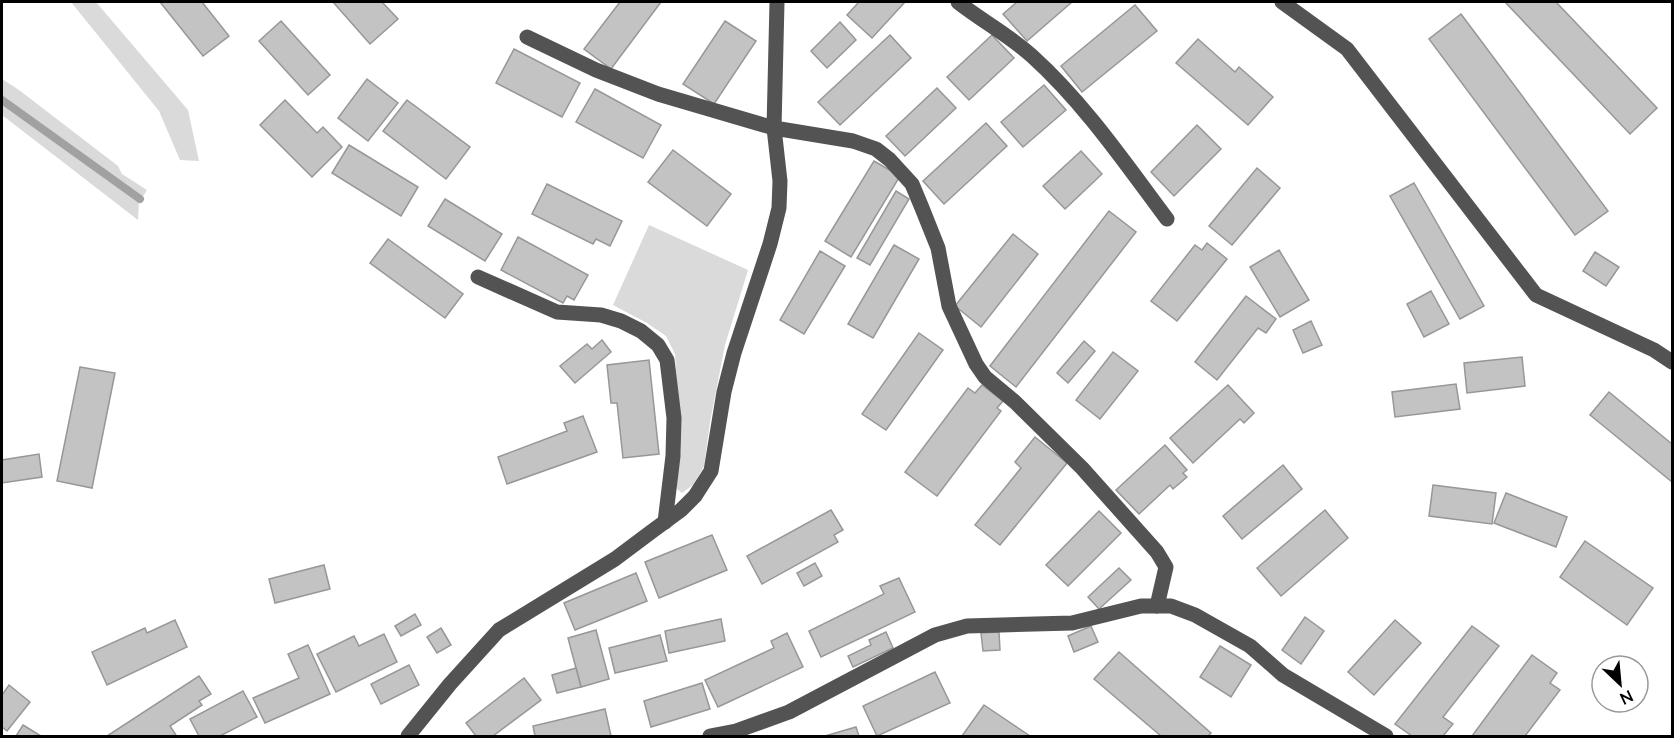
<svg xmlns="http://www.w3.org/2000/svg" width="1674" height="738" font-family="Lato,sans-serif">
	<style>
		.green { fill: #dadada }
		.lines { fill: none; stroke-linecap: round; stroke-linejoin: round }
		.stream { stroke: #a1a1a1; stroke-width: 8 }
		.building { fill: #c3c3c3; stroke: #979797; stroke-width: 1.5 }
		.minor { stroke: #535353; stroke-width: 15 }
	</style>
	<rect width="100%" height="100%" fill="#fff"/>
	<g class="green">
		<polygon points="71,2 96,2 188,110 199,161 180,160 159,111"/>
		<polygon points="2,79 19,90 118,166 122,174 147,190 142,198 2,97"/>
		<polygon points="2,102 139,201 138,220 2,115"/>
		<polygon points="649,225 748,270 725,345 710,422 704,466 694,484 682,493 677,489 674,477 681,452 675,354 666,336 647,323 613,305"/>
	</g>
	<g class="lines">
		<polyline class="stream" points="2,100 140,199"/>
	</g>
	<g class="building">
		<polygon points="160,2 202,2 229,36 203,56"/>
		<polygon points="333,2 382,2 398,19 370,44"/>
		<polygon points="620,2 661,2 611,69 584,49"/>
		<polygon points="859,2 905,2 872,38 847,15"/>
		<polygon points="1017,2 1072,2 1027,41 1003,14"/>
		<polygon points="1505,2 1556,2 1657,108 1630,134"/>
		<polygon points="1135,5 1157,31 1082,92 1061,66"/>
		<polygon points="1461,14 1608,211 1575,235 1429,39"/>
		<polygon points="281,21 330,75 308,95 259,41"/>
		<polygon points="725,21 756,41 714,104 683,84"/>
		<polygon points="840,22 856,40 827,68 811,51"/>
		<polygon points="890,35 911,58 840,125 818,102"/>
		<polygon points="992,35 1014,58 969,100 947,77"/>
		<polygon points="1198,39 1235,72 1239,67 1273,97 1248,125 1176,63"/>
		<polygon points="514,49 580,83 562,117 496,83"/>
		<polygon points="367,79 398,103 368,141 338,118"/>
		<polygon points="1044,85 1066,110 1023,147 1001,122"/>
		<polygon points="937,88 956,108 905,156 886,136"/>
		<polygon points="595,89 661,125 643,158 576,122"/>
		<polygon points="285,100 317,133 323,127 342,147 312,177 260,125"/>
		<polygon points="407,100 470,147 446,179 383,131"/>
		<polygon points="986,123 1007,146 944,204 923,181"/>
		<polygon points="1197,125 1221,149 1174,196 1151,172"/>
		<polygon points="349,145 418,187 401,216 332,173"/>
		<polygon points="673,150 731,194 707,226 648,182"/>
		<polygon points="1081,151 1102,174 1065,209 1043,186"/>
		<polygon points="874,161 900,176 851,257 825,241"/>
		<polygon points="1257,168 1280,188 1232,245 1209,226"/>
		<polygon points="1414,183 1484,306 1460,319 1390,196"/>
		<polygon points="547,184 622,221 610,246 596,239 593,244 532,214"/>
		<polygon points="896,191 909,199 870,265 857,258"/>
		<polygon points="445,199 502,234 485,261 428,226"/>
		<polygon points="1109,211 1136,232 1016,387 990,366"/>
		<polygon points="1013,234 1038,254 981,327 955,306"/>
		<polygon points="518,237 588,275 574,300 567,296 563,303 501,270"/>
		<polygon points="388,239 463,294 445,318 370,263"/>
		<polygon points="1207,243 1227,259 1177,321 1151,301 1195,245 1202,250"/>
		<polygon points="894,245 919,259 873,338 848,324"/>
		<polygon points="1279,250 1309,300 1280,317 1250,267"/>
		<polygon points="820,251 845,266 804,334 780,320"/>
		<polygon points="1595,252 1619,267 1606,286 1583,271"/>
		<polygon points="1431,291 1449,324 1424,337 1407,304"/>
		<polygon points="1246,296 1276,319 1266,333 1258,328 1217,380 1195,362"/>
		<polygon points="1311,321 1322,345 1303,353 1293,330"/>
		<polygon points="919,333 943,350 886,430 862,414"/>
		<polygon points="602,340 611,352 575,383 560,366 587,344 592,349"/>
		<polygon points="1084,341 1095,351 1068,383 1057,373"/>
		<polygon points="1113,352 1138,371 1100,419 1076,400"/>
		<polygon points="1522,357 1525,386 1467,393 1464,363"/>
		<polygon points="649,360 659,454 623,458 617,403 611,403 607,365"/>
		<polygon points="80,367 115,373 92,488 57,481"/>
		<polygon points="1456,384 1460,409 1395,417 1392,392"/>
		<polygon points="982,385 1003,401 997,408 1001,411 937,496 905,472 968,388 975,393"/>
		<polygon points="1228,385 1254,413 1244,423 1240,419 1193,463 1170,438"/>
		<polygon points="1609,392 1672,444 1672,482 1590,415"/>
		<polygon points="583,416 597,452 507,484 498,457 567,431 564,423"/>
		<polygon points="1035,437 1067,463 1000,545 975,525 1021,468 1015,462"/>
		<polygon points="1165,445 1187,470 1183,473 1187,477 1173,489 1170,485 1139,514 1116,490"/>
		<polygon points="39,454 42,477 2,483 2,460"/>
		<polygon points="1283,465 1302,489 1242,539 1223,516"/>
		<polygon points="1433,485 1496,493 1492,524 1429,516"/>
		<polygon points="1506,493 1567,517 1556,547 1494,523"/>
		<polygon points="831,510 843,530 834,535 838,542 762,584 747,556"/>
		<polygon points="1325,510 1348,538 1281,596 1257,568"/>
		<polygon points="1099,511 1121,533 1068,586 1046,565"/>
		<polygon points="712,535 727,570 659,598 645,562"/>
		<polygon points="1585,541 1653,588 1627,625 1560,577"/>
		<polygon points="815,563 822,576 804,586 797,573"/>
		<polygon points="324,565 330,589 275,603 269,579"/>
		<polygon points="1119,568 1131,580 1099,609 1088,597"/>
		<polygon points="636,573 647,601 575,630 564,603"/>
		<polygon points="899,578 915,612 821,657 809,631 884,594 880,586"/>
		<polygon points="415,614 421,625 401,636 395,626"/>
		<polygon points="1305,617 1324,631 1301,664 1282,650"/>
		<polygon points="721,619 725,641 669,653 665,631"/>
		<polygon points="175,620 187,647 107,685 92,652 145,628 147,633"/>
		<polygon points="1395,620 1421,643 1374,695 1348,672"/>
		<polygon points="1091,626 1098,642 1074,652 1068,636"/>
		<polygon points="1472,626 1499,646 1443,717 1453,724 1443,736 1412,736 1395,724"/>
		<polygon points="441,628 451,645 437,653 427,637"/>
		<polygon points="596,630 609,679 581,687 568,638"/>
		<polygon points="886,632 893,648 853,667 848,656 871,645 869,640"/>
		<polygon points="999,632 1000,650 983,651 981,633"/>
		<polygon points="787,633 803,667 718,707 705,680 774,648 771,641"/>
		<polygon points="384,634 397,662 336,692 317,654 354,636 359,646"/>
		<polygon points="660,635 667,661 615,673 609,648"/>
		<polygon points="308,645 330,694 265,723 253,698 299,678 288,654"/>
		<polygon points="1220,646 1251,665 1231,697 1200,677"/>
		<polygon points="1119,652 1211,733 1208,736 1161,736 1094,679"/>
		<polygon points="1532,655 1557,673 1550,683 1560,690 1525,736 1472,736"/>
		<polygon points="409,665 419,685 381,704 371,684"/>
		<polygon points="576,668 581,687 557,693 552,675"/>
		<polygon points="935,672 950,703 877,736 863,706"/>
		<polygon points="199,676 211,694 199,701 202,705 170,726 176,735 173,736 107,736"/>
		<polygon points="524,678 541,700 493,736 476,736 466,723"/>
		<polygon points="702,683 710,709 651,727 644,701"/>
		<polygon points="9,685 30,702 7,731 2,727 2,695"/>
		<polygon points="243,691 257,717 220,736 199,736 190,719"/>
		<polygon points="984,705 1030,736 962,736"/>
		<polygon points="605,709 611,736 535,736 533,726"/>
		<polygon points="23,725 41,736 16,736"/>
		<polygon points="856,727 859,736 825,736"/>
	</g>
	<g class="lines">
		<g class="minor">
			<path d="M958,2c24,19 51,33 74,54 53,48 93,107 135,163"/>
			<polyline points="1282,2 1347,49 1536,295 1654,350 1672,362"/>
			<polyline points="527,37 596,70 658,94 774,128 853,141 876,149 890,160 912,184 922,208 938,248 949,306 976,364 985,377 1015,402 1082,468 1157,552 1166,567 1157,606"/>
			<polyline points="478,277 557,312 601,315 621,321 641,331 658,345 667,360 674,418 673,456 665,522"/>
			<polyline points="408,736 450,684 499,630 615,559 651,532 681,510 695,496 711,471 724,392 734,353 770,244 779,208 780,181 774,128 777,2"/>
			<polyline points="710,736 736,731 789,712 935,635 967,626 1072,623 1141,606 1171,606 1195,615 1250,646 1283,675 1386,736"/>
		</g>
	</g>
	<rect width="1674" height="738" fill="none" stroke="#000000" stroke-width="6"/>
	<g transform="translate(1620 684) rotate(154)"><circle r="28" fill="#ffffff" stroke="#999999" stroke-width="1.5"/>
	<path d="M0-4.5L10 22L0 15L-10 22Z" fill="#000000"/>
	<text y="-9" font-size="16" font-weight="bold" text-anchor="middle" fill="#000000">N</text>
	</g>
</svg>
